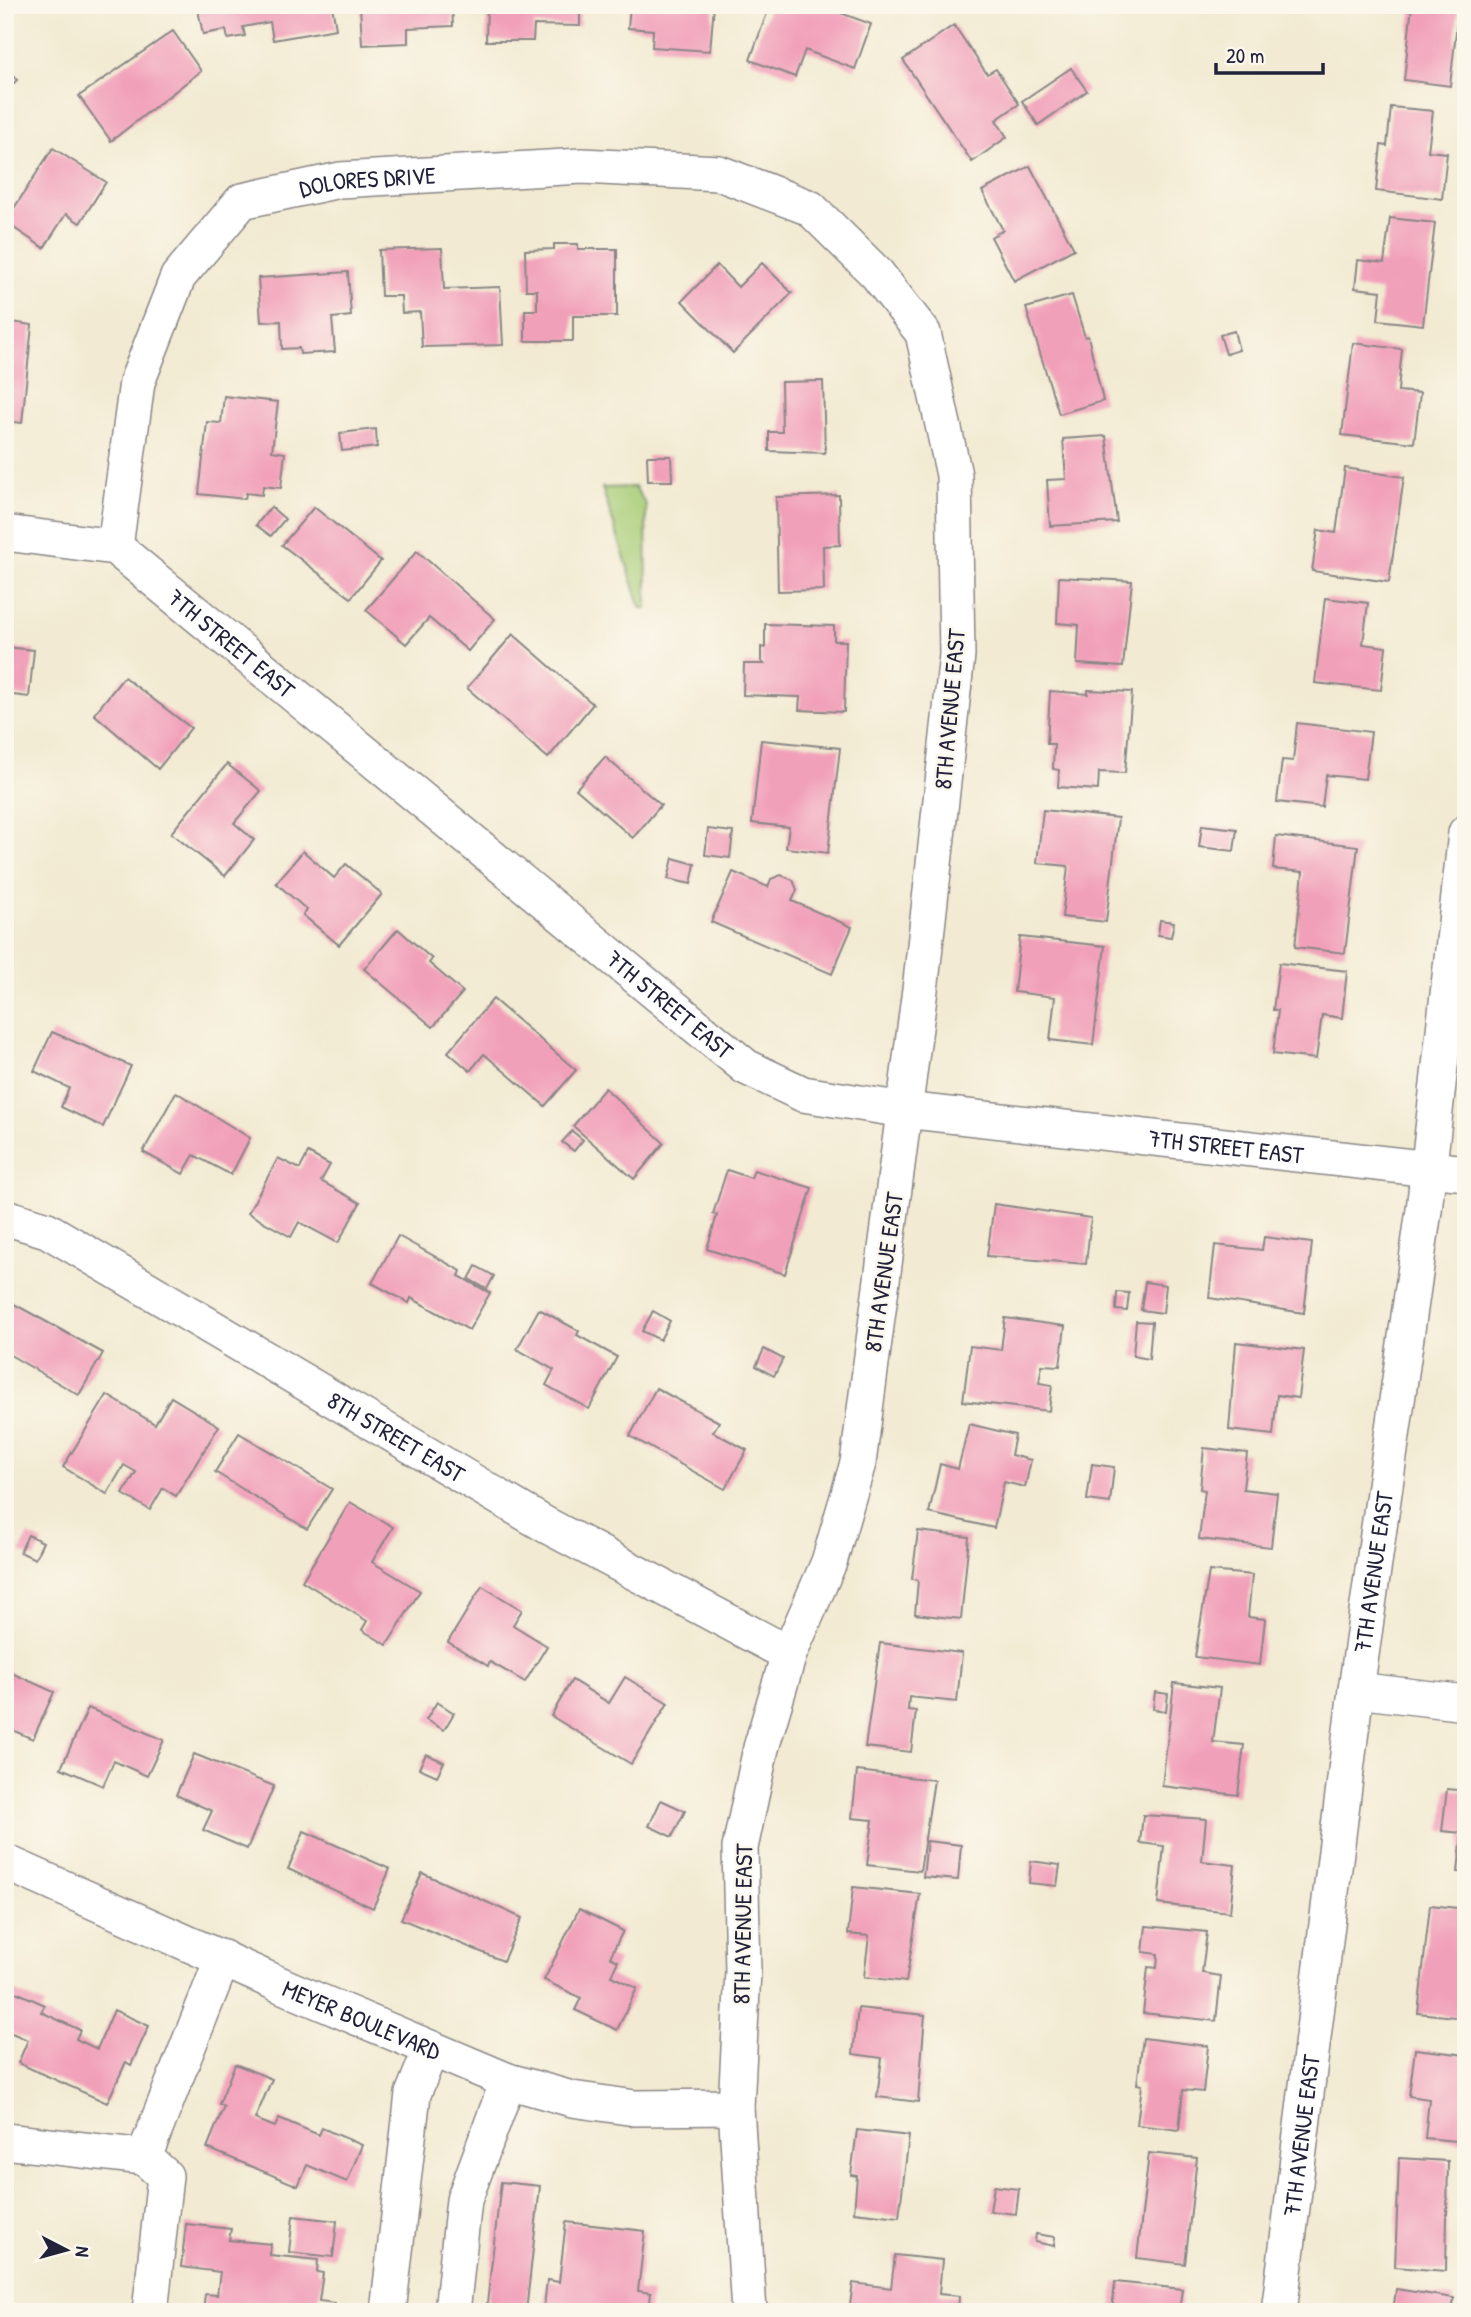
<svg xmlns="http://www.w3.org/2000/svg" width="1471" height="2317" font-family="'Patrick Hand',sans-serif">
	<style>
		.green { fill: #a8cd77; stroke: #657859; stroke-width: 2 }
		.building { fill: #f1a0b9 }
		.lines { fill: none; stroke-linecap: round; stroke-linejoin: round }
		.minor-casing { stroke: #8a8686; stroke-width: 38 }
		.minor { stroke: #fff; stroke-width: 35 }
		.labels { text-anchor: middle; dominant-baseline: central; stroke-width: 5; stroke-linejoin: round; paint-order: stroke }
		.street-label { font-size: 24px; fill: #22223b; stroke: #fbf7ec }
	</style>
	<rect width="100%" height="100%" fill="#fbf7ec"/>
	<filter id="ink" filterUnits="userSpaceOnUse"><feTurbulence type="fractalNoise" baseFrequency=".0143" numOctaves="2"/><feDisplacementMap in="SourceGraphic" scale="14" xChannelSelector="R" yChannelSelector="G"/><feConvolveMatrix kernelMatrix="1 2 1 2 8 2 1 2 1" color-interpolation-filters="sRGB"/></filter>
	<filter id="wash" filterUnits="userSpaceOnUse"><feTurbulence type="fractalNoise" baseFrequency=".00686" numOctaves="4" result="noise"/><feDisplacementMap in="SourceGraphic" scale="28" xChannelSelector="R" yChannelSelector="G"/><feGaussianBlur stdDeviation="1.57" result="paint"/><feColorMatrix in="noise" values="0 0 0 0 0 0 0 0 0 0 0 0 0 0 0 0 0 1.4 0 .05"/><feComposite in="paint" operator="in"/></filter>
	<g filter="url(#wash)">
		<rect width="100%" height="100%" fill="#f2ead2"/>
		<polygon class="green" points="635,487 646,505 647,608 641,608 602,488"/>
		<g id="blocks">
			<g class="building">
				<polygon points="193,5 332,5 336,29 273,40 270,22 243,27 245,36 228,39 226,30 203,34 198,10 194,11"/>
				<polygon points="360,5 452,5 453,26 408,28 408,43 362,45"/>
				<polygon points="487,5 580,5 580,26 534,25 533,41 486,41"/>
				<polygon points="630,5 714,5 710,51 652,47 653,30 628,28"/>
				<polygon points="770,5 819,5 871,24 855,69 805,50 795,77 750,60"/>
				<polygon points="1412,5 1459,5 1450,86 1404,80"/>
				<polygon points="954,25 987,74 996,69 1019,104 996,120 1007,137 972,162 903,60"/>
				<polygon points="173,31 201,71 111,141 79,96"/>
				<polygon points="5,67 17,80 7,90 5,88"/>
				<polygon points="1071,68 1087,91 1038,125 1022,101"/>
				<polygon points="1391,107 1433,111 1428,151 1447,153 1442,199 1376,191 1381,145 1387,146"/>
				<polygon points="53,148 106,182 80,223 66,214 44,248 5,222"/>
				<polygon points="1030,166 1074,249 1014,281 991,237 1003,230 982,191"/>
				<polygon points="1390,218 1435,223 1423,325 1378,320 1381,291 1355,288 1358,260 1384,263"/>
				<polygon points="554,244 578,244 578,249 617,249 617,316 573,316 573,341 525,341 525,310 537,310 537,290 526,290 525,250 554,249"/>
				<polygon points="442,248 444,289 500,287 503,345 422,347 420,312 402,313 401,296 381,296 379,250"/>
				<polygon points="762,263 792,293 733,353 682,301 717,265 738,287"/>
				<polygon points="348,272 351,316 332,318 335,352 300,354 299,348 282,349 281,321 261,322 258,278"/>
				<polygon points="1072,295 1085,337 1088,336 1103,401 1059,414 1026,308"/>
				<polygon points="5,321 32,325 22,423 5,421"/>
				<polygon points="1234,331 1239,350 1226,354 1220,335"/>
				<polygon points="1353,343 1402,349 1398,391 1420,393 1414,443 1342,435"/>
				<polygon points="823,381 825,453 769,451 769,432 782,432 781,382"/>
				<polygon points="224,396 278,402 272,451 285,453 281,488 263,486 262,495 246,493 245,499 199,494 207,422 221,423"/>
				<polygon points="376,429 377,447 342,451 340,433"/>
				<polygon points="1106,436 1117,522 1050,526 1047,480 1066,479 1063,439"/>
				<polygon points="647,456 671,456 672,481 648,481"/>
				<polygon points="1345,468 1404,477 1389,582 1312,571 1318,530 1336,533"/>
				<polygon points="839,495 840,545 823,546 824,590 778,591 776,497"/>
				<polygon points="271,507 285,519 271,536 256,525"/>
				<polygon points="314,507 381,561 351,598 282,545"/>
				<polygon points="417,551 495,619 468,651 429,618 406,644 366,610"/>
				<polygon points="1059,577 1132,581 1123,667 1077,664 1079,625 1057,623"/>
				<polygon points="1325,598 1368,603 1363,644 1386,647 1381,690 1315,683"/>
				<polygon points="765,624 834,626 834,641 846,641 844,712 799,710 800,697 743,695 744,664 764,664 761,661 761,647 765,648"/>
				<polygon points="513,634 593,704 548,758 467,688"/>
				<polygon points="5,647 34,650 29,697 5,694"/>
				<polygon points="124,677 191,728 158,769 94,714"/>
				<polygon points="1088,690 1132,692 1125,773 1099,772 1098,790 1058,787 1059,770 1053,769 1054,744 1047,744 1050,691 1088,694"/>
				<polygon points="1297,723 1371,732 1365,779 1326,775 1322,807 1277,802 1282,760 1293,761"/>
				<polygon points="761,740 840,748 828,853 786,848 789,827 752,823"/>
				<polygon points="605,757 661,805 633,838 576,789"/>
				<polygon points="227,764 261,791 234,823 254,840 225,876 171,833"/>
				<polygon points="1043,810 1118,818 1106,922 1062,917 1068,866 1037,863"/>
				<polygon points="1202,825 1237,829 1234,851 1199,847"/>
				<polygon points="708,829 733,832 730,858 705,855"/>
				<polygon points="1276,836 1358,846 1345,953 1295,947 1303,872 1273,869"/>
				<polygon points="303,851 334,878 346,864 382,894 339,945 303,915 307,910 276,883"/>
				<polygon points="673,858 695,864 691,884 668,879"/>
				<polygon points="733,872 768,887 771,879 781,875 793,880 797,890 792,901 852,927 832,974 711,922"/>
				<polygon points="1160,920 1174,922 1171,937 1158,935"/>
				<polygon points="398,929 432,959 429,963 463,992 433,1027 364,969"/>
				<polygon points="1020,937 1105,946 1093,1045 1050,1040 1055,997 1014,992"/>
				<polygon points="1279,963 1347,971 1342,1018 1322,1015 1316,1059 1273,1054 1278,1010 1273,1010"/>
				<polygon points="493,999 576,1070 545,1106 484,1054 470,1071 448,1052"/>
				<polygon points="52,1032 131,1066 103,1127 61,1107 69,1088 34,1071"/>
				<polygon points="605,1088 664,1143 634,1179 573,1126"/>
				<polygon points="176,1092 250,1138 231,1175 194,1155 183,1174 143,1152"/>
				<polygon points="572,1131 583,1140 574,1151 562,1142"/>
				<polygon points="308,1153 330,1165 321,1181 360,1203 338,1243 299,1222 291,1237 248,1213 278,1158 300,1169"/>
				<polygon points="727,1170 751,1178 754,1170 812,1188 785,1274 707,1249 717,1215 713,1214"/>
				<polygon points="994,1204 1091,1218 1086,1264 987,1256"/>
				<polygon points="398,1236 461,1271 459,1276 490,1293 469,1330 411,1298 409,1303 372,1283"/>
				<polygon points="1264,1237 1312,1243 1304,1313 1209,1298 1215,1245 1262,1250"/>
				<polygon points="476,1266 494,1276 487,1289 469,1279"/>
				<polygon points="1145,1282 1166,1285 1163,1313 1141,1310"/>
				<polygon points="1117,1292 1129,1293 1127,1311 1116,1310"/>
				<polygon points="5,1299 103,1353 79,1395 5,1352"/>
				<polygon points="539,1309 579,1331 577,1335 617,1357 589,1409 546,1385 554,1370 517,1349"/>
				<polygon points="653,1311 670,1321 660,1340 642,1331"/>
				<polygon points="1005,1318 1065,1326 1060,1366 1042,1365 1039,1383 1052,1385 1049,1411 963,1401 970,1346 1001,1350"/>
				<polygon points="1136,1321 1152,1322 1149,1359 1133,1356"/>
				<polygon points="1236,1342 1304,1350 1298,1398 1277,1395 1273,1435 1229,1430"/>
				<polygon points="764,1349 783,1359 774,1376 756,1366"/>
				<polygon points="656,1388 719,1422 713,1432 747,1450 725,1489 630,1436"/>
				<polygon points="107,1395 155,1424 171,1397 219,1426 176,1496 163,1488 150,1510 123,1494 136,1472 124,1465 107,1494 63,1467"/>
				<polygon points="969,1424 1015,1435 1011,1455 1031,1460 1025,1487 1004,1482 994,1528 929,1513 940,1464 958,1469"/>
				<polygon points="239,1433 332,1489 307,1529 215,1472"/>
				<polygon points="1204,1448 1247,1453 1243,1489 1277,1493 1271,1547 1199,1539 1205,1490 1200,1489"/>
				<polygon points="1092,1464 1114,1467 1110,1503 1087,1500"/>
				<polygon points="350,1502 393,1527 372,1562 420,1591 387,1645 362,1630 367,1621 302,1581"/>
				<polygon points="918,1531 969,1537 961,1619 915,1614 918,1580 912,1579"/>
				<polygon points="28,1535 43,1542 35,1559 20,1552"/>
				<polygon points="1209,1571 1252,1575 1248,1617 1265,1619 1260,1665 1195,1657"/>
				<polygon points="482,1586 522,1610 513,1625 547,1646 525,1682 490,1662 488,1666 448,1642"/>
				<polygon points="880,1643 962,1653 957,1702 909,1697 908,1710 916,1711 911,1752 865,1747"/>
				<polygon points="5,1670 54,1692 33,1739 5,1727"/>
				<polygon points="625,1677 668,1703 631,1764 551,1716 572,1680 609,1703"/>
				<polygon points="1174,1683 1220,1688 1213,1742 1244,1745 1238,1795 1162,1786"/>
				<polygon points="1155,1692 1168,1694 1166,1711 1153,1709"/>
				<polygon points="437,1702 454,1713 444,1730 426,1720"/>
				<polygon points="88,1708 164,1740 147,1776 114,1761 103,1786 61,1768"/>
				<polygon points="194,1754 274,1786 247,1849 203,1830 212,1811 176,1795"/>
				<polygon points="426,1754 444,1762 437,1776 419,1768"/>
				<polygon points="857,1771 934,1780 920,1871 867,1865 873,1820 852,1818"/>
				<polygon points="1447,1789 1466,1791 1466,1873 1458,1872 1462,1833 1442,1831"/>
				<polygon points="661,1800 685,1811 672,1837 649,1826"/>
				<polygon points="1143,1815 1206,1819 1202,1861 1235,1865 1230,1912 1158,1904 1164,1846 1140,1843"/>
				<polygon points="304,1831 390,1869 373,1908 288,1869"/>
				<polygon points="927,1841 961,1845 958,1880 923,1877"/>
				<polygon points="1031,1861 1060,1865 1057,1886 1029,1883"/>
				<polygon points="422,1873 522,1918 503,1961 401,1919"/>
				<polygon points="853,1887 920,1894 906,1982 864,1977 869,1936 848,1934"/>
				<polygon points="1430,1905 1466,1909 1464,2018 1418,2013"/>
				<polygon points="579,1909 623,1931 610,1957 618,1961 611,1976 637,1988 617,2030 575,2010 581,1998 544,1980"/>
				<polygon points="1146,1926 1207,1932 1202,1973 1221,1976 1216,2021 1143,2013 1148,1967 1157,1968 1158,1954 1143,1952"/>
				<polygon points="7,1988 45,2005 41,2012 80,2030 76,2039 97,2049 114,2010 149,2026 131,2065 126,2062 107,2103 18,2063 28,2040 5,2030"/>
				<polygon points="858,2008 925,2015 918,2102 877,2097 882,2058 853,2054"/>
				<polygon points="1143,2038 1208,2046 1203,2092 1183,2090 1179,2130 1137,2125 1142,2085 1137,2084"/>
				<polygon points="1415,2049 1466,2055 1466,2142 1425,2138 1429,2099 1409,2096"/>
				<polygon points="235,2064 272,2079 255,2119 275,2127 279,2118 319,2135 322,2128 362,2145 347,2182 307,2165 298,2186 207,2148 224,2106 219,2104"/>
				<polygon points="857,2130 909,2136 899,2217 854,2212 857,2176 851,2175"/>
				<polygon points="1149,2153 1197,2158 1185,2264 1137,2258"/>
				<polygon points="1399,2158 1448,2161 1446,2271 1395,2267"/>
				<polygon points="501,2182 540,2186 526,2312 486,2312"/>
				<polygon points="994,2186 1019,2189 1016,2214 990,2211"/>
				<polygon points="293,2216 337,2221 333,2257 289,2252"/>
				<polygon points="566,2222 645,2231 638,2291 651,2293 649,2312 555,2312 556,2308 544,2307 547,2280 559,2282"/>
				<polygon points="186,2224 231,2229 229,2240 271,2244 270,2255 318,2260 317,2272 323,2273 319,2301 335,2303 334,2312 203,2312 205,2294 217,2295 220,2272 181,2267"/>
				<polygon points="1036,2234 1055,2237 1054,2246 1035,2242"/>
				<polygon points="895,2255 942,2260 939,2294 959,2296 958,2312 849,2312 853,2283 891,2288"/>
				<polygon points="1115,2282 1182,2289 1179,2312 1112,2312"/>
				<polygon points="1396,2289 1454,2298 1452,2312 1393,2312"/>
			</g>
		</g>
	</g>
	<g filter="url(#ink)">
		<use href="#blocks" fill-opacity="0" stroke="#8a8686" stroke-width="2"/>
		<g class="lines">
			<defs>
				<g id="minor">
					<path id="s1" d="M5,533l110,14 631,520 57,27 101,16 562,63"/>
					<path id="s2" d="M115,547l22,-165 41,-105 64,-76 98,-21 242,-14 137,7 91,35 67,66 46,59 31,142 3,180 -36,327 -63,481 -29,99 -40,92 -28,94 -21,100 3,123 -7,136 13,205"/>
					<path id="s3" d="M5,1217l42,13 499,295 243,129"/>
					<polyline points="1356,1690 1466,1703"/>
					<path id="s4" d="M5,1862l285,127 218,92 64,18 63,9 101,-1"/>
					<polyline points="5,2141 144,2157 223,1958"/>
					<polyline points="144,2157 165,2176 150,2312"/>
					<polyline points="388,2312 413,2094 431,2049"/>
					<polyline points="452,2312 464,2200 508,2081"/>
					<path id="s5" d="M1279,2312l77,-622 68,-480 42,-377"/>
				</g>
			</defs>
			<use href="#minor" class="minor-casing"/>
			<use href="#minor" class="minor"/>
		</g>
	</g>
	<g class="labels">
		<g class="street-label">
			<text stroke="none"><textPath href="#s2" startOffset="506">DOLORES DRIVE</textPath></text>
			<text stroke="none"><textPath href="#s1" startOffset="262">7TH STREET EAST</textPath></text>
			<text transform="translate(949 709) rotate(-85)">8TH AVENUE EAST</text>
			<text stroke="none"><textPath href="#s1" startOffset="830">7TH STREET EAST</textPath></text>
			<text stroke="none"><textPath href="#s1" startOffset="1418">7TH STREET EAST</textPath></text>
			<text transform="translate(883 1272) rotate(-82)">8TH AVENUE EAST</text>
			<text stroke="none"><textPath href="#s3" startOffset="450">8TH STREET EAST</textPath></text>
			<text stroke="none"><textPath href="#s5" startOffset="746">7TH AVENUE EAST</textPath></text>
			<text transform="translate(742 1924) rotate(-89)">8TH AVENUE EAST</text>
			<text stroke="none"><textPath href="#s4" startOffset="390">MEYER BOULEVARD</textPath></text>
			<text stroke="none"><textPath href="#s5" startOffset="178">7TH AVENUE EAST</textPath></text>
		</g>
	</g>
	<rect width="1471" height="2317" fill="none" stroke="#fbf7ec" stroke-width="28"/>
	<g transform="translate(66 2250) rotate(96)" stroke="#fbf7ec" stroke-width="5" paint-order="stroke">
	<path d="M0-5L12 26L0 18L-12 26Z" fill="#22223b"/>
	<text y="-10" font-size="19" font-weight="bold" text-anchor="middle" fill="#22223b">N</text>
	</g>
	<path d="M1216 63v10h107v-10" fill="none" stroke="#22223b" stroke-width="3.5"/>
	<text x="1226" y="63" font-size="21" fill="#22223b" stroke="#fbf7ec" stroke-width="5" paint-order="stroke">20 m</text>
</svg>
